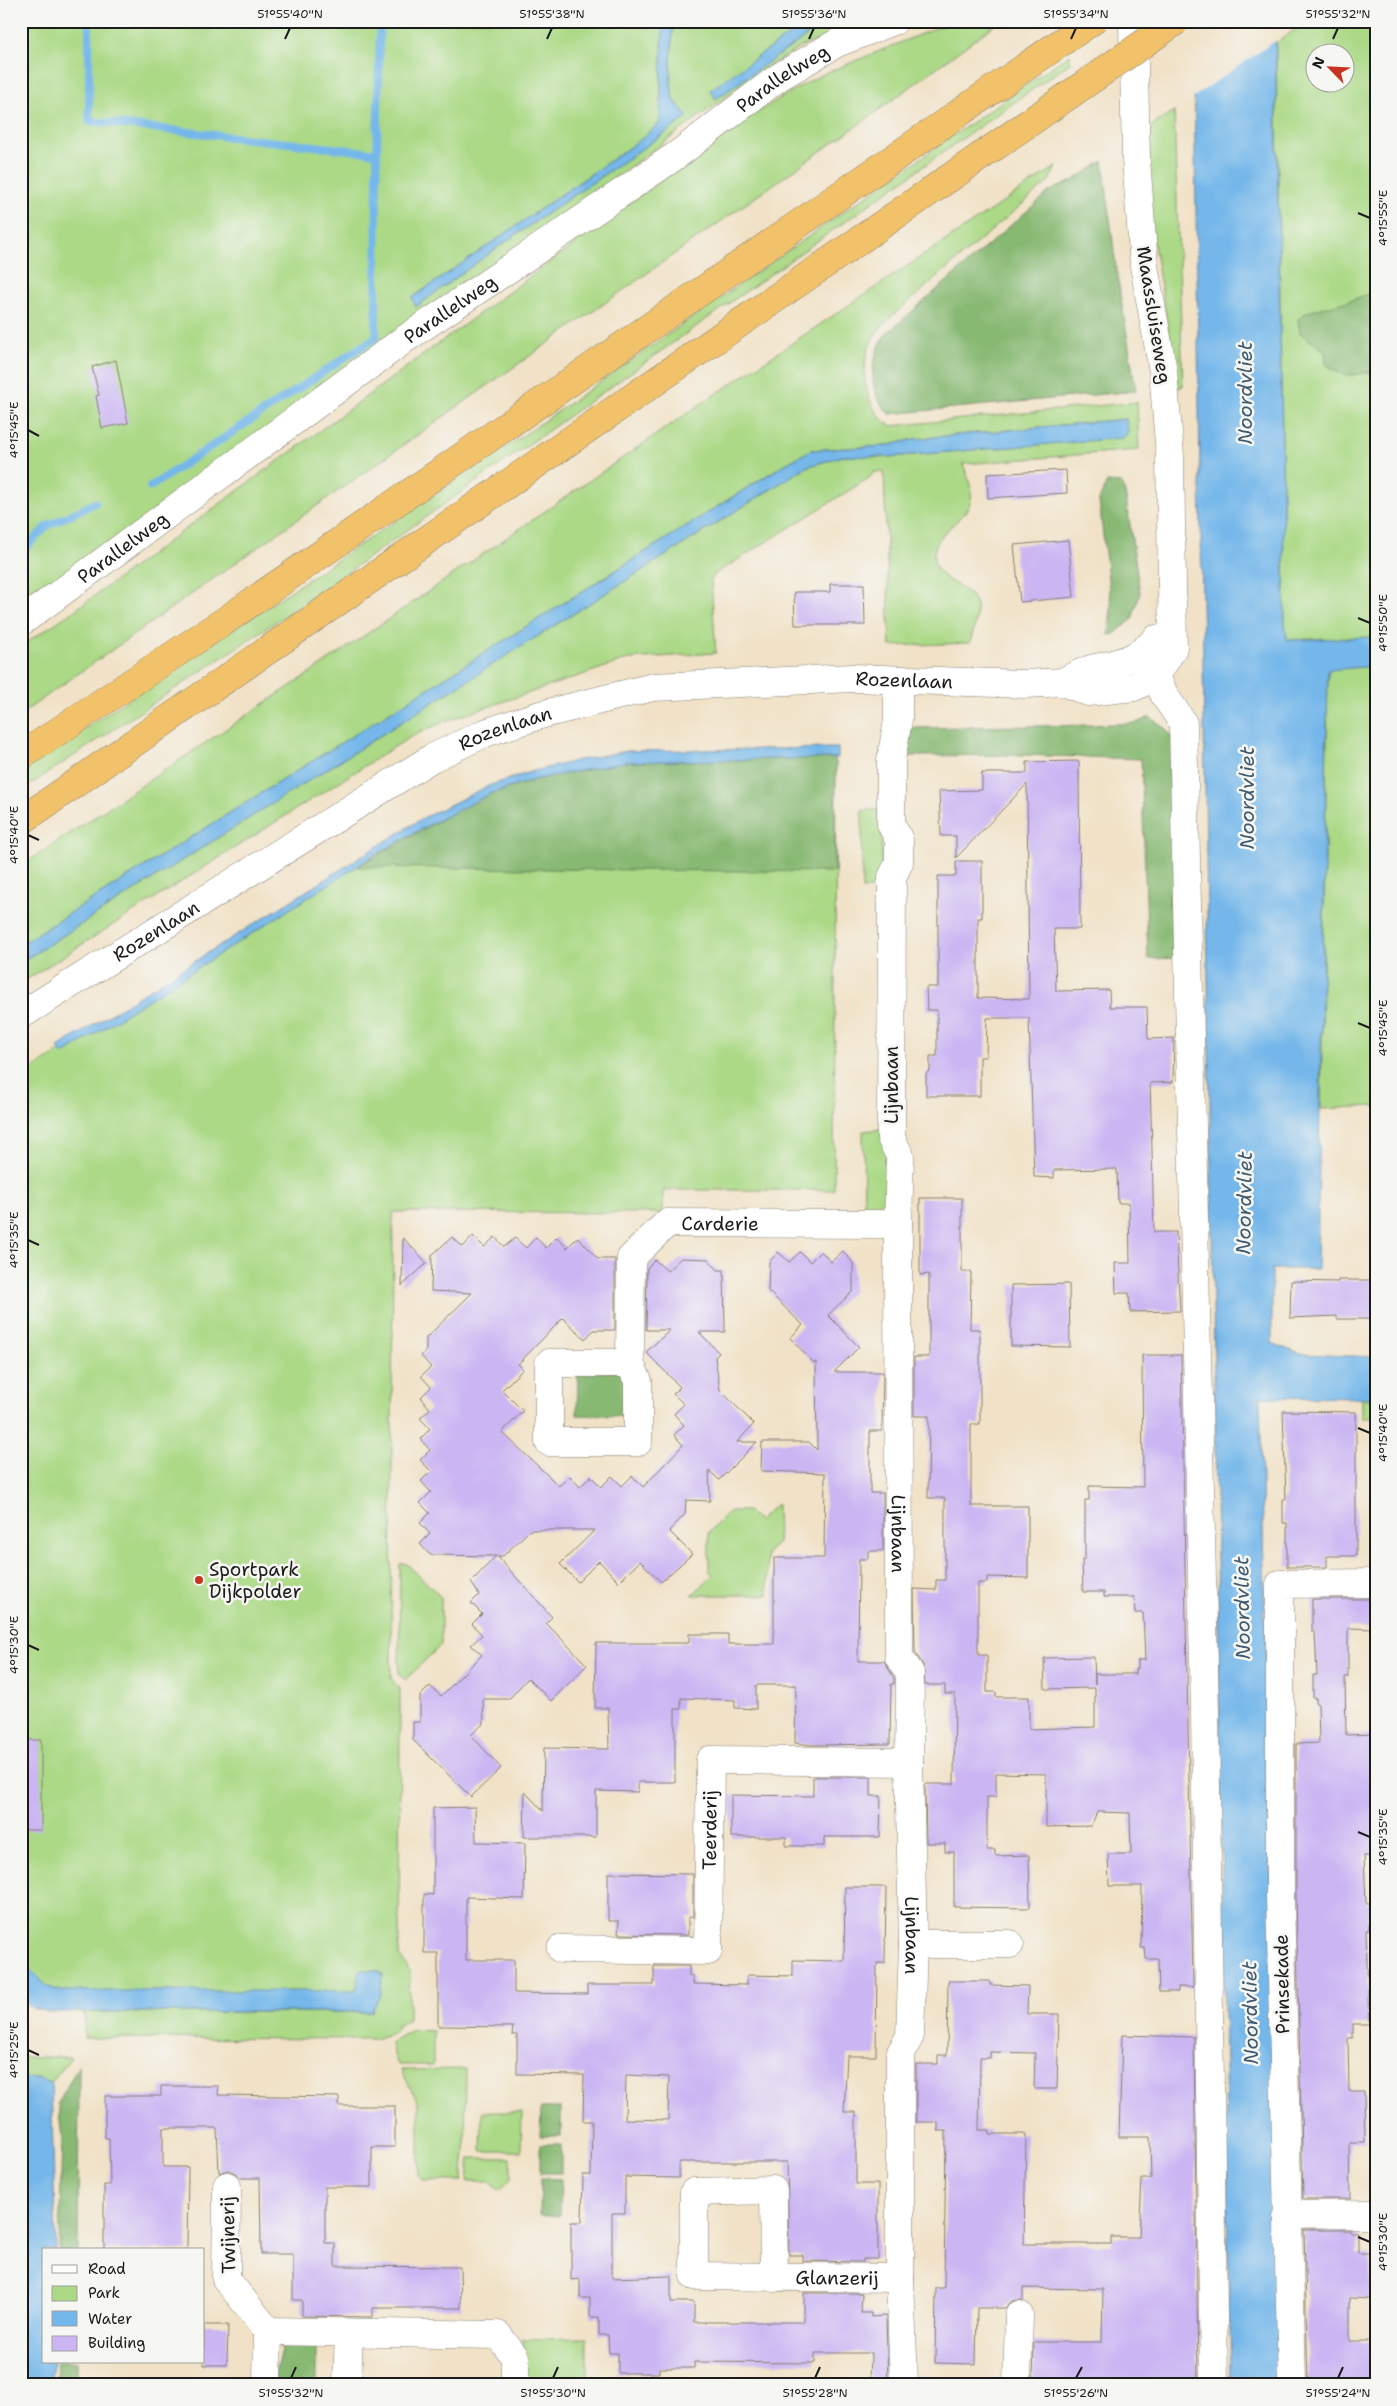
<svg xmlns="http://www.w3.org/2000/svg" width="1397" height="2406" font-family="'Shantell Sans',sans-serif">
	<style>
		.green { fill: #abd986; stroke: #647a51; fill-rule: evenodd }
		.forest { fill: #88b973; stroke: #526a48 }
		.water { fill: #74b7ea; stroke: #486a83 }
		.pier { fill: #f1e2c7 }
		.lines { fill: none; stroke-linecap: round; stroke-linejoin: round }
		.stream { stroke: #74b7ea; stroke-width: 8 }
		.building { fill: #cbb5f3; fill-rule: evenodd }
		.minor-casing { stroke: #867f72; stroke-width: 29 }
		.highway-casing { stroke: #867f72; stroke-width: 29 }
		.minor { stroke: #fff; stroke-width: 28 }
		.highway { stroke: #f2c26a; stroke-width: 28 }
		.highway-bridge-casing { stroke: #867f72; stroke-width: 29; stroke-linecap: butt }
		.highway-bridge { stroke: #f2c26a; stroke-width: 28 }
		.ticks { fill: none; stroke: #1c1c1c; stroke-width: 2 }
		.poi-dot { fill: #c8321e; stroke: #f6f6f2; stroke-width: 2 }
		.labels { text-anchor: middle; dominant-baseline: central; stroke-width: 5; stroke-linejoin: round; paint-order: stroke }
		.street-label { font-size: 19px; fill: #1c1c1c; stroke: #f6f6f2 }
		.poi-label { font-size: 19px; fill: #1c1c1c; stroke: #f6f6f2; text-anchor: start }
		.water-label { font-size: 20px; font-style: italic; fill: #3f5a6e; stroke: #f6f6f2 }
		.neatline { fill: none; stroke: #1c1c1c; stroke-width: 2 }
		.ticks-label { font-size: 12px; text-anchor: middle; fill: #1c1c1c }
	</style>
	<rect width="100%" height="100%" fill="#f6f6f2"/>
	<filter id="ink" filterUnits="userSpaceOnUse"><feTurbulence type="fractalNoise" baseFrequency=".02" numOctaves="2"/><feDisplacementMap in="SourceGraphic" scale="10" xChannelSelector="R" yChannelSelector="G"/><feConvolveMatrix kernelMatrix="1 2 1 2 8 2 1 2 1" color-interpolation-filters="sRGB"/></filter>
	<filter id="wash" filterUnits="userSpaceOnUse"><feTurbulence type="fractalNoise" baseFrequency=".0096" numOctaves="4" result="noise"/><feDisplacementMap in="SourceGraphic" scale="20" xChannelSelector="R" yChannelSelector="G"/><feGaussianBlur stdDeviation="1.12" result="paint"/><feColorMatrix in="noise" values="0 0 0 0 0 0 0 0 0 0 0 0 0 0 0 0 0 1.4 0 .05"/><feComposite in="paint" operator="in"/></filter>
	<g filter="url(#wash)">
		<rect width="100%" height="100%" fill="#f1e2c7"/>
		<g class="green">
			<path d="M21,21h642l-3,102 -20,17 -227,158 3,9 82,-60 189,-129c-3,-10 -14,-14 -15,-26 -3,-21 1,-49 1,-71h136l-98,69 5,8 112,-77h44l-67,24 -39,23 -745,542z"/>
			<polygon points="953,21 1000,21 872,115 21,714 21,646 71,613 734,127 780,98 821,75"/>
			<path d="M1307,21h69v270l-24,9 -32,47 42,25 14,-1v266l-88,3 -3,-9 -9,-588zM1314,52h30v30h-30z"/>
			<polygon points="1070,54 1070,63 301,605 21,791 21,771 521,437"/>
			<polygon points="1174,111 1183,386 1178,388 1151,227 1146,130"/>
			<path d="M1057,166l-9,16 -156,134c-5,6 -12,11 -16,17 -19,28 -14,75 15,93l246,-24 2,48 -176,14c3,8 7,17 8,26 5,28 -34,36 -37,64 -3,29 37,29 42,51 2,13 -3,26 -6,38l-80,3 -6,-174h-10l-5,6 -154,96 -4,7 5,72 -87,6 -186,63 -36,17 -386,244v-21l785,-495 37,-11 44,1 235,-19 4,-19 -211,20 -30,7 -74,4 -29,16 -761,478v-78l292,-195 379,-261z"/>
			<polygon points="1376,666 1376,1106 1321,1109 1328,669"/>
			<polygon points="834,758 836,763 834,1190 663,1190 663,1213 393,1212 391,1678 400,1690 399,1955 410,1971 409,2019 397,2026 397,2030 376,2039 84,2038 84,2012 372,2012 380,1994 383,1974 376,1970 365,1998 42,1999 21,1980 21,1076 386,845 466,801 593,762"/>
			<polygon points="862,810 882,810 881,889 862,889"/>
			<polygon points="883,1129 891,1158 891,1192 884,1193 883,1201 878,1206 864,1206 863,1131"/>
			<rect x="1362" y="1399" width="14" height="19"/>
			<polygon points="777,1504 778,1543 767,1553 768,1595 692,1595 713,1575 709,1570 709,1532 730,1511 748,1511 758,1521"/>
			<polygon points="400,1564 407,1564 441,1597 441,1645 405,1680 399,1674"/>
			<polygon points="412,2030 433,2031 433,2065 398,2065 390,2042"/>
			<polygon points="21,2053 25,2057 71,2057 51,2083 38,2078 21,2079"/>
			<polygon points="466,2069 465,2152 462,2181 424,2181 419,2176 419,2104 401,2070"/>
			<polygon points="482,2112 522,2112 521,2151 481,2151"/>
			<polygon points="470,2158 511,2158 511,2179 499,2190 489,2181 467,2181"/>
			<polygon points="587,2338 587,2385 523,2385 523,2339"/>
		</g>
		<g class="forest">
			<path d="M1103,161l13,106 20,124 -246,23c-23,-19 -21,-55 -5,-79l165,-144 22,-10z"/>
			<path d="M1376,291v80c-24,3 -30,10 -50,-7l-1,-13 -25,-18 -2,-14 9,-7 45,-12z"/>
			<polygon points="1107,482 1121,483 1125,492 1140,593 1132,620 1114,634 1109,635 1111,605 1099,500"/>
			<polygon points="1150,717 1166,729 1175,742 1179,958 1148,959 1141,759 1022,755 907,756 907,736 911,728 1093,725 1136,723"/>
			<polygon points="834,758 836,763 834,872 357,867 454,812 490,794 534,780 625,762"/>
			<polygon points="622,1371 629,1379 629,1416 577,1415 578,1374"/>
			<polygon points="79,2065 78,2250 59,2250 62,2138 58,2103"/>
			<polygon points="541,2108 561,2108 561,2136 540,2136"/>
			<rect x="540" y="2144" width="21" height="29"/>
			<polygon points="541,2178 561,2179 560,2215 540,2215"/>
			<polygon points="282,2344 316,2345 316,2385 273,2385"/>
			<polygon points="57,2362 77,2362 77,2385 56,2385"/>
		</g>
		<g class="water">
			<path d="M663,21h10c0,22 -4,50 -1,71 1,12 12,16 15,26l-189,129 -82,60 -4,-9 228,-158 20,-17z"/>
			<polygon points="809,21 828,21 716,99 710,90"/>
			<polygon points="1193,21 1275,21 1285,630 1288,640 1376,637 1376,666 1328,670 1317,1269 1272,1269 1272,1343 1300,1354 1376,1357 1376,1398 1260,1397 1283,2385 1230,2385"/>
			<polygon points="1126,419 1128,432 1123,438 887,457 843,456 806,467 21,962 21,944 782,466 811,450 885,446 915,439"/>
			<polygon points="838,748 838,758 625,762 534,780 490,794 425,827 373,856 62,1055 58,1047 421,819 488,786 530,772 579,760 627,751"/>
			<polygon points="21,1961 48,1987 61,1991 356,1991 360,1970 376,1970 383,1974 380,1994 372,2012 49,2012 32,2008 21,1998"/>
			<polygon points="38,2078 51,2083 56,2250 44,2250 44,2362 53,2362 50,2385 21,2385 21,2079"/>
		</g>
		<polygon class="pier" points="1190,21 1278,21 1278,39 1192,98"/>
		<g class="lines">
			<g class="stream">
				<polyline points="89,21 89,121 377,153 376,337 150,487"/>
				<polyline points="377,153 380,21"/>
				<polyline points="21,553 47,526 95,503"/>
			</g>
		</g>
		<g id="blocks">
			<g class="building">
				<polygon points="116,360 128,423 102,428 96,396 99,395 92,367"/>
				<polygon points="1066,470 1067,493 988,498 987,474"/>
				<polygon points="1068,540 1074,597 1020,602 1014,545"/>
				<polygon points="830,584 864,584 865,625 795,625 794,592 830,592"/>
				<polygon points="1079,761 1080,929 1054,929 1056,991 1109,990 1110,1007 1147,1007 1148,1039 1174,1038 1173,1082 1150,1083 1152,1150 1154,1232 1176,1232 1180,1311 1130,1312 1129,1293 1116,1293 1115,1263 1130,1263 1129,1203 1118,1203 1117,1169 1054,1170 1054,1178 1034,1177 1029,1018 987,1018 986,1057 980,1057 980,1096 926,1096 926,1074 930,1070 930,1056 937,1056 937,1010 927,1010 926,987 938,987 938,876 956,876 956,861 982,861 982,918 978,918 978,998 1029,999 1027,784 956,858 956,836 941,836 939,791 982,790 982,773 1027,773 1027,762"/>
				<polygon points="920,1198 962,1198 962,1272 971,1272 970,1329 980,1329 980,1424 971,1424 971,1506 1028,1506 1028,1578 987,1577 987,1583 978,1583 978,1655 987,1655 987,1692 996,1692 996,1697 1029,1697 1029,1729 1095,1727 1095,1688 1045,1689 1044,1658 1094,1657 1095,1684 1095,1674 1135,1674 1135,1669 1138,1669 1138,1660 1145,1660 1143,1613 1135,1613 1134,1597 1104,1597 1104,1592 1083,1592 1082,1559 1085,1559 1085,1500 1089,1500 1089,1486 1143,1487 1142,1355 1181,1355 1193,1987 1178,1987 1178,1992 1159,1992 1158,1959 1146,1959 1145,1948 1141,1948 1142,1886 1109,1886 1108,1854 1131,1854 1130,1813 1097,1812 1091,1826 1046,1827 1046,1774 996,1773 996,1797 987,1797 987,1850 995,1850 995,1856 1029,1855 1030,1908 954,1907 954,1852 945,1852 945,1843 926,1843 925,1784 954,1784 955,1694 945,1694 945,1685 925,1685 923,1665 915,1652 914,1589 936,1590 936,1580 945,1580 945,1498 928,1498 929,1416 914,1416 914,1357 929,1357 929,1274 920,1275"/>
				<polygon points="473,1236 484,1247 495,1237 504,1247 515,1238 526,1248 536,1237 546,1248 557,1237 567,1248 578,1237 598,1259 615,1259 615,1330 594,1330 585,1339 563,1318 518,1364 523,1369 502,1390 523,1411 502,1432 559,1486 570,1476 580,1487 591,1476 601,1487 612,1476 622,1486 632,1476 643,1487 683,1445 674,1435 684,1425 674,1414 684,1404 673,1394 680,1387 646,1352 670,1330 646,1330 647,1268 655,1260 667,1271 681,1258 708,1259 718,1270 724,1270 725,1332 699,1332 719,1353 715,1357 720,1390 754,1424 737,1442 757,1442 719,1480 709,1470 710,1501 686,1500 685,1514 669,1531 692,1554 661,1582 640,1561 619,1582 599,1561 578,1582 560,1564 595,1530 530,1530 503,1556 497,1556 552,1617 546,1623 587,1665 551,1701 528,1678 509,1699 483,1699 484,1723 471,1735 501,1768 471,1797 413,1740 413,1722 420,1722 420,1696 430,1686 441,1696 482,1655 471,1645 482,1635 472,1624 482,1614 471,1603 479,1595 471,1582 496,1556 430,1555 420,1544 430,1534 420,1523 430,1513 420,1503 431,1492 421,1481 431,1471 420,1460 430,1450 420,1439 430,1429 420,1418 430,1409 421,1397 431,1387 421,1376 431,1367 421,1356 426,1350 426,1338 472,1293 431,1291 432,1255 452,1237 463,1247"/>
				<polygon points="403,1238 427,1263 402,1286"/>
				<polygon points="821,1251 831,1262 843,1251 853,1263 853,1291 828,1315 859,1347 834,1372 883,1372 882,1431 870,1431 870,1493 883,1493 883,1551 868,1551 868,1559 859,1559 858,1661 884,1661 894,1678 894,1684 891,1684 890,1744 812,1745 795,1743 796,1685 756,1685 756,1709 735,1708 735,1700 681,1698 681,1709 675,1709 675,1782 638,1782 638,1792 596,1791 596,1837 524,1837 525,1792 543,1811 544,1748 609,1749 608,1708 595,1708 596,1643 689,1643 689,1634 728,1634 728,1644 774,1644 774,1558 824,1558 825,1473 761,1471 762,1442 809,1442 817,1450 816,1362 814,1363 790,1338 803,1325 768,1291 769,1262 778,1252 789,1262 800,1252 810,1262"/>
				<polygon points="1338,1280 1376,1280 1376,1319 1337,1319 1337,1316 1290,1318 1291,1281 1338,1282"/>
				<polygon points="1069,1284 1070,1347 1011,1346 1011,1285"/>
				<polygon points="1283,1411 1356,1412 1356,1556 1327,1556 1327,1567 1287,1567 1287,1523 1283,1523 1283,1499 1286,1499"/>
				<polygon points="1312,1599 1376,1599 1376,1629 1348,1628 1348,1677 1345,1677 1346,1735 1376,1734 1376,1856 1364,1856 1366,1903 1369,1903 1369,1930 1366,1930 1369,2024 1353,2024 1353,2038 1348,2038 1349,2091 1364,2091 1365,2142 1349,2142 1350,2199 1303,2199 1296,1896 1296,1744 1319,1743 1318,1703 1316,1703 1316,1698 1313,1698 1313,1675 1317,1675 1315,1632 1312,1632"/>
				<rect x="21" y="1740" width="20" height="90"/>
				<polygon points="813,1777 871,1777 871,1796 881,1796 880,1837 824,1837 824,1846 786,1846 786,1837 731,1837 731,1795 813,1796"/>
				<path d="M475,1807l1,35 49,1 -1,56 -58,-2v63h48v33l73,1v-9h67v-19h35v10h4v8l54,1v-10l46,1v-16l51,1 1,-74h41l-1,76h-8l-1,93h-29l-3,56h12v72h22v75h-15v3l-60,-1v-6h-14l-2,-93h-108v16l-54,-1v36h-13v65l59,-2v26h23v20h110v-29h58l-1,20h10v4l15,-1 2,69h-18l1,-32h-56v10l-121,-1v6h-35v5h-41v-20h-9l-1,-18h-9v-18h-9v-19h-10v-19l-9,1v-58h11l1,-47h8l1,-54h-9l1,-46 -67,-1v-39h-5l1,-8 -75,-1v-73h-14v-59l9,1v-87zM626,2075l43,2 -1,43 -43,-1z"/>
				<polygon points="608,1873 693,1874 693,1917 688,1917 688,1935 618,1934 619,1921 608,1921"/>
				<polygon points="948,1981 990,1981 990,1985 1028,1986 1027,2014 1059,2014 1057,2089 1034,2089 1035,2053 990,2052 990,2058 980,2058 979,2130 989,2130 989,2134 1026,2134 1024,2244 1111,2244 1111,2237 1139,2237 1142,2179 1151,2179 1150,2137 1119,2137 1122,2035 1194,2037 1198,2385 1033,2385 1034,2342 1102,2342 1103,2289 1023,2288 1023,2300 1012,2301 1005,2308 977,2308 976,2364 935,2363 936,2288 944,2288 946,2131 938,2131 938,2122 916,2122 916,2064 938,2064 938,2055 947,2055"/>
				<polygon points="161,2086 219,2086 218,2095 339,2097 339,2106 395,2106 395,2147 372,2147 372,2187 325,2187 325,2243 335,2243 335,2266 460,2267 461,2308 373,2308 373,2317 302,2316 302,2300 293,2300 293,2254 261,2254 260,2178 241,2178 235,2173 228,2170 219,2173 217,2128 163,2128 163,2167 188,2167 187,2250 104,2250 104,2185 110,2185 109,2138 105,2138 105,2096 161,2096"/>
				<polygon points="1304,2230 1350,2230 1350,2232 1358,2232 1358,2253 1370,2253 1371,2299 1350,2298 1350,2341 1372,2341 1372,2385 1308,2385"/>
				<polygon points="204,2325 228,2325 227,2365 204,2365"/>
			</g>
		</g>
	</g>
	<g filter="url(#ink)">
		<use href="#blocks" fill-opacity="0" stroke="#867f72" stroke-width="1"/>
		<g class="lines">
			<defs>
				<g id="minor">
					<path id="s1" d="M21,622l384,-283 272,-184 102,-78 58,-34 57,-22"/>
					<polyline points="1144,652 1165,696 1183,723 1205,1714 1214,2385"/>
					<path id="s2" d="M898,681v39l-7,40v64l8,16v23l-7,14 -1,261 9,18 -2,68 1,433 11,16 -1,89 4,182 -3,92 -10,18v224l4,107"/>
					<path d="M1063,682c8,-4 16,-9 25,-12 29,-8 46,-7 68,-31"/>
					<path id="s3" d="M21,1015l411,-257 53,-25 55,-18 113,-28 200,-9 172,6 38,-2 25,10 46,-5 22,-11 17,-28 -3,-192 -7,-85 -19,-105 -8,-107 -3,-138"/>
					<path id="s4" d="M630,1363h-81v79h89v-61l-8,-18 1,-105 36,-35 231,1"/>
					<polyline points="913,1944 1010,1944"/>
					<path id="s5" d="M561,1949l147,2 2,-191 199,2"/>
					<polyline points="227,2186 226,2279 268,2331"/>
					<polyline points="1287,2215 1376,2214"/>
					<path id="s6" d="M774,2278l-1,-88 -79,2v84l206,2"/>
					<polyline points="267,2385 268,2331 498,2335 515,2357 515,2385"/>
					<polyline points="347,2385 349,2333"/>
					<polyline points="1017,2385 1019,2315"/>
					<polyline points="1292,2385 1280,1896 1280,1584 1376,1583"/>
				</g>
				<g id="highway">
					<polyline points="21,756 223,622 1092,21"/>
					<polyline points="21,821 1072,93"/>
				</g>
			</defs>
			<use href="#minor" class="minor-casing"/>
			<use href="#highway" class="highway-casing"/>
			<use href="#minor" class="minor"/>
			<use href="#highway" class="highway"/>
			<defs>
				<polyline id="highway-bridge" points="1072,93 1176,21"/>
			</defs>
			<use href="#highway-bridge" class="highway-bridge-casing"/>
			<use href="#highway-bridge" class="highway-bridge"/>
		</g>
	</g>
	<path class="ticks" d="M285,39l5,-11M547,39l5,-11M809,39l5,-11M1071,39l5,-11M1333,39l5,-11M1358,213l12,5M28,430l11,6M1358,618l12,5M28,835l11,5M1358,1023l12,5M28,1240l11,5M1358,1428l12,5M28,1645l11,5M1358,1832l12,5M28,2050l11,5M1358,2237l12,5M291,2378l5,-11M553,2378l5,-11M815,2378l5,-11M1076,2378l6,-11M1338,2378l5,-11"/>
	<circle class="poi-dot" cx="199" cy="1580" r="5"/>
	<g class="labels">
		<g class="street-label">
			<text stroke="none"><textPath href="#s1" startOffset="936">Parallelweg</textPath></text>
			<text stroke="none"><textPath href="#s1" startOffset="531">Parallelweg</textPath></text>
			<text transform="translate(1154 315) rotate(81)">Maassluiseweg</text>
			<text stroke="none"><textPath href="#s1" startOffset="126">Parallelweg</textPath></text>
			<text stroke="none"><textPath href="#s3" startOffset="969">Rozenlaan</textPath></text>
			<text stroke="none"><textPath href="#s3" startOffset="564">Rozenlaan</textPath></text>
			<text stroke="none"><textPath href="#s3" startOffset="159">Rozenlaan</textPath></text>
			<text transform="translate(891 1085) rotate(-90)">Lijnbaan</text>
			<text stroke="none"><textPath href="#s4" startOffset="538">Carderie</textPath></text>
			<text stroke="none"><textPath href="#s2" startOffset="859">Lijnbaan</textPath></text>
			<text stroke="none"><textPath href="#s5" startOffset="268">Teerderij</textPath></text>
			<text stroke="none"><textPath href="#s2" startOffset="1264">Lijnbaan</textPath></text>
			<text transform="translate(1282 1984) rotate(-91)">Prinsekade</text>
			<text transform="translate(228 2235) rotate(-91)">Twijnerij</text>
			<text stroke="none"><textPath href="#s6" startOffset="394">Glanzerij</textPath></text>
		</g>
		<g class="poi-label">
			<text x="209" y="1569">Sportpark<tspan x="209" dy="22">Dijkpolder</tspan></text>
		</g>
		<g class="water-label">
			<text transform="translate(1245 393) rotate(-90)">Noordvliet</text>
			<text transform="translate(1247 798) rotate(-90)">Noordvliet</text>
			<text transform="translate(1244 1203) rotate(-89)">Noordvliet</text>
			<text transform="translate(1242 1608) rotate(-91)">Noordvliet</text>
			<text transform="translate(1250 2013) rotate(-91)">Noordvliet</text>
		</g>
	</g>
	<rect width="1397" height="2406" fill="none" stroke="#f6f6f2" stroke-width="55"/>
	<rect x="42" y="2248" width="162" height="115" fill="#f6f6f2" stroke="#9f9f9c"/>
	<rect x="52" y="2265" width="25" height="8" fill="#ffffff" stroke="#9f9f9c"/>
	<text x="88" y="2274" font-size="15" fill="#1c1c1c">Road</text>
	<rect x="52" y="2286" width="25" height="15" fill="#abd986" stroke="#9f9f9c"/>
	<text x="88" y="2298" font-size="15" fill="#1c1c1c">Park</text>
	<rect x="52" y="2311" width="25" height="15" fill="#74b7ea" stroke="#9f9f9c"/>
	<text x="88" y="2324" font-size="15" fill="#1c1c1c">Water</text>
	<rect x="52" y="2336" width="25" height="15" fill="#cbb5f3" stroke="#9f9f9c"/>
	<text x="88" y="2348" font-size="15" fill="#1c1c1c">Building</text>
	<g transform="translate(1330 68) rotate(294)"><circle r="24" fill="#f6f6f2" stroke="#9f9f9c"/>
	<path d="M0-4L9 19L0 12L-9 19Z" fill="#c8321e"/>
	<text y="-8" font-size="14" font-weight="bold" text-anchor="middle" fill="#1c1c1c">N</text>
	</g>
	<rect x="28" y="28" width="1342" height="2350" class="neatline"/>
	<g class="ticks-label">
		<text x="290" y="18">51°55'40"N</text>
		<text x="552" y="18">51°55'38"N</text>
		<text x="814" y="18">51°55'36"N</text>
		<text x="1076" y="18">51°55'34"N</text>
		<text x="1338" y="18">51°55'32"N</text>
		<text transform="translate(1383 218) rotate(-90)" y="4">4°15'55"E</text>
		<text transform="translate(14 430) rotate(-90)" y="4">4°15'45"E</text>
		<text transform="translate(1383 623) rotate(-90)" y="4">4°15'50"E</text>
		<text transform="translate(14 835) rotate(-90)" y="4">4°15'40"E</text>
		<text transform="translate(1383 1028) rotate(-90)" y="4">4°15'45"E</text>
		<text transform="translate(14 1240) rotate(-90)" y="4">4°15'35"E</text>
		<text transform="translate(1383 1433) rotate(-90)" y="4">4°15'40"E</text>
		<text transform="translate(14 1645) rotate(-90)" y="4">4°15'30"E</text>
		<text transform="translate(1383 1837) rotate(-90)" y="4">4°15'35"E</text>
		<text transform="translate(14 2050) rotate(-90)" y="4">4°15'25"E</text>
		<text transform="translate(1383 2242) rotate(-90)" y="4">4°15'30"E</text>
		<text x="291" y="2397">51°55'32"N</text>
		<text x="553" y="2397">51°55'30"N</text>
		<text x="815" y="2397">51°55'28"N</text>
		<text x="1076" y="2397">51°55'26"N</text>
		<text x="1338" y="2397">51°55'24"N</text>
	</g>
</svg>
